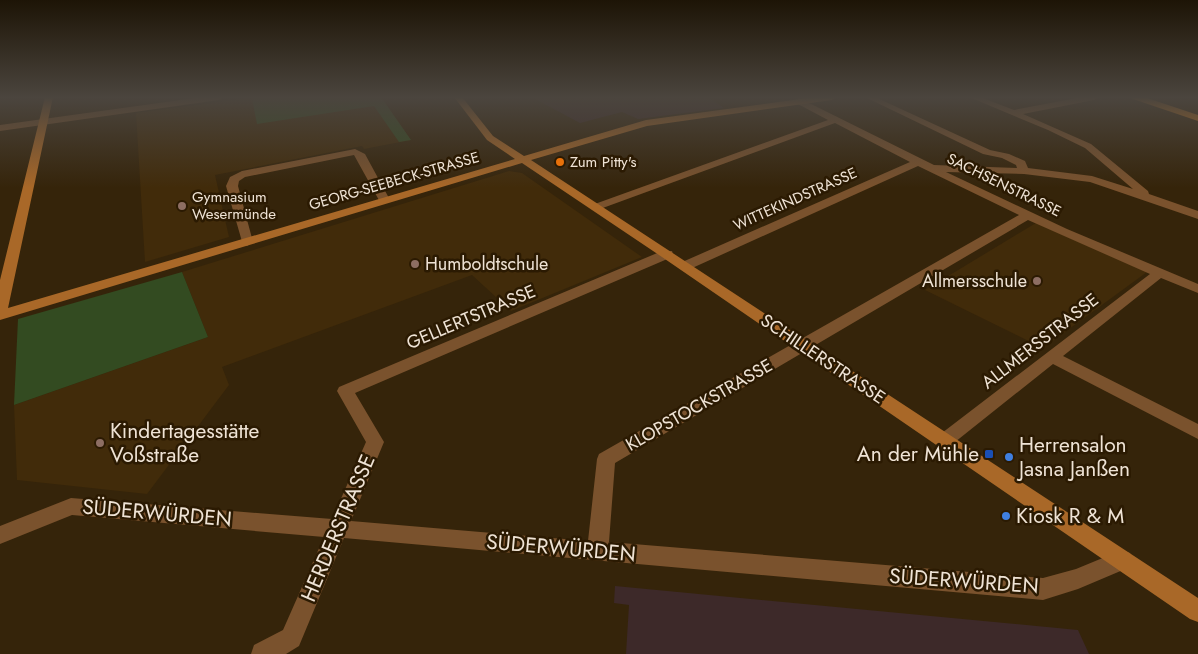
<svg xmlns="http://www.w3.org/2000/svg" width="1198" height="654" font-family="Jost,sans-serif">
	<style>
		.commercial { fill: #3d2929 }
		.built { fill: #412b0a }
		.green { fill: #334b21 }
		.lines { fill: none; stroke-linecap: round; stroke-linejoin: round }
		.street { fill: #7a522d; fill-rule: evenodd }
		.secondary { fill: #a96828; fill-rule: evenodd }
		.primary { fill: #cd781c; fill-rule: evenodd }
		.food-dot { fill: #e8710a; stroke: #2b1a02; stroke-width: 2 }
		.education-dot { fill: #8d6e63; stroke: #2b1a02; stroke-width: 2 }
		.transit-dot { fill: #1a4fb4; stroke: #2b1a02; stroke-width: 2 }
		.shop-dot { fill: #3f7fe0; stroke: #2b1a02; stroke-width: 2 }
		.labels { text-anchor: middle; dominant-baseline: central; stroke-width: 5; stroke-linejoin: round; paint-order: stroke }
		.far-poi-label { font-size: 15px; fill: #efe3d5; stroke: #2b1a02; text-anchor: start }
		.far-street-label { font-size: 15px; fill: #efe3d5; stroke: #2b1a02 }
		.poi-label { font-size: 18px; fill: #efe3d5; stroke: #2b1a02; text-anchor: start }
		.street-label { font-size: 18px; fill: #efe3d5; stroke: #2b1a02 }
		.near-poi-label { font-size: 21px; fill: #efe3d5; stroke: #2b1a02; text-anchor: start }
		.near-street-label { font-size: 21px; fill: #efe3d5; stroke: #2b1a02 }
	</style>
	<rect width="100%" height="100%" fill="#35240a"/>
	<g class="commercial">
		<polygon points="534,97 708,97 724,108 638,119 622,112 580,123 539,101"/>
		<polygon points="615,586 1078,630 1089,654 626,654 629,605 614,603"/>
	</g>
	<g class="built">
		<polygon points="256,97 381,97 411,140 364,149 362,146 215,175 229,237 145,262 136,113"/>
		<polygon points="509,171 522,173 642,257 511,311 472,275 222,367 229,385 147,494 17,480 14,405 208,337 182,272"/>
		<polygon points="1036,223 1147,272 1043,348 925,290"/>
	</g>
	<g class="green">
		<polygon points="264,97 381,97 411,140 399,142 374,106 257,124 252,99"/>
		<polygon points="182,272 208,337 14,405 18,319"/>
	</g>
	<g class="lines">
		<g class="street">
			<polygon points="202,97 223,97 219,100 0,131 0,125"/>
			<polygon points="865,97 875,97 990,150 1009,154 1025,161 1028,168 1092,176 1133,189 1085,148 1048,130 969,97 980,97 1014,110 1082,97 1098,97 1094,100 1023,114 1091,144 1148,191 1149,194 1198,211 1198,219 1090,182 1024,174 946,172 1067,229 1198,284 1198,293 1161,278 1063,356 1198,424 1198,439 1053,364 950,446 944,448 938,446 935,441 938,436 1150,274 1028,220 615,463 609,542 1043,578 1076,569 1122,550 1130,553 1133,560 1130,567 1078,589 1043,600 344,538 299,646 286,654 251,654 254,645 283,630 324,537 72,515 0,544 0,526 71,498 332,519 366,442 337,391 339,387 662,251 672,251 673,254 672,257 355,393 384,442 351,521 588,541 597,459 599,454 1019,215 918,166 690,269 680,269 678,266 680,263 910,162 835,123 600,209 592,209 590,207 592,205 828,120 796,103 796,99 799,98 934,165 1017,168 1016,165 1002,158 983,154"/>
			<polygon points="355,149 365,154 390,200 388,202 380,202 354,155 245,177 239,181 238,186 253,242 247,246 243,245 226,186 230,177 242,171"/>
		</g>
		<polygon class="secondary" points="45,97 53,97 8,308 515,159 487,140 454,97 462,97 493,136 524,156 646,120 815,97 836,97 832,100 647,126 531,160 1198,598 1198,622 1190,619 662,257 522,163 0,320 0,280"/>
		<polygon class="primary" points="1132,97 1144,97 1198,115 1198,121 1133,99"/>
	</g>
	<linearGradient id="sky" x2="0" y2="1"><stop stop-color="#1d1406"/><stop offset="0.52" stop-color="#4b453e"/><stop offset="1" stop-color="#4b453e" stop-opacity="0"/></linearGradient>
	<rect width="1198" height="188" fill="url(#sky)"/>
	<circle class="food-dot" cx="560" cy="162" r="5"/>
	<g class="education-dot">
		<circle cx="182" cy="206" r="5"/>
		<circle cx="415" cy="264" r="5"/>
		<circle cx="1037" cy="281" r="5"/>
		<circle cx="100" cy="443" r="5"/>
	</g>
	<rect class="transit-dot" x="984" y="449" width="10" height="10" rx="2.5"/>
	<g class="shop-dot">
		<circle cx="1009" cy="457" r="5"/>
		<circle cx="1006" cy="516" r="5"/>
	</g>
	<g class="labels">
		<g class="far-poi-label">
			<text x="570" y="162">Zum Pitty's</text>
			<text x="192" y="197">Gymnasium<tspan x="192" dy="17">Wesermünde</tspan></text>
		</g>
		<g class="far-street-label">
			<text transform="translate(394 181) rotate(-16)">GEORG-SEEBECK-STRASSE</text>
			<text transform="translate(1004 185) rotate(26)">SACHSENSTRASSE</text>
			<text transform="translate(795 199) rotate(-24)">WITTEKINDSTRASSE</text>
		</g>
		<g class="poi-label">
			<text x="425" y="264">Humboldtschule</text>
			<text x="1027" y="281" text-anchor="end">Allmersschule</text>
		</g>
		<g class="street-label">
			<text transform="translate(471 317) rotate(-23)">GELLERTSTRASSE</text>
			<text transform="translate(1040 341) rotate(-38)">ALLMERSSTRASSE</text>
			<text transform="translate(823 359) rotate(34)">SCHILLERSTRASSE</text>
			<text transform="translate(699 405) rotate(-30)">KLOPSTOCKSTRASSE</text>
		</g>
		<g class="near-poi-label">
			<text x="110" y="431">Kindertagesstätte<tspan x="110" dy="24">Voßstraße</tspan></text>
			<text x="1019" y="445">Herrensalon<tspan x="1019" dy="24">Jasna Janßen</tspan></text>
			<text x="979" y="454" text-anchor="end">An der Mühle</text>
			<text x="1016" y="516">Kiosk R &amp; M</text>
		</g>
		<g class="near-street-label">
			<text transform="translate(157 513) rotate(5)">SÜDERWÜRDEN</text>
			<text transform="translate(338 528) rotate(-67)">HERDERSTRASSE</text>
			<text transform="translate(561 548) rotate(5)">SÜDERWÜRDEN</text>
			<text transform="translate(964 581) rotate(4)">SÜDERWÜRDEN</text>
		</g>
	</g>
</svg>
